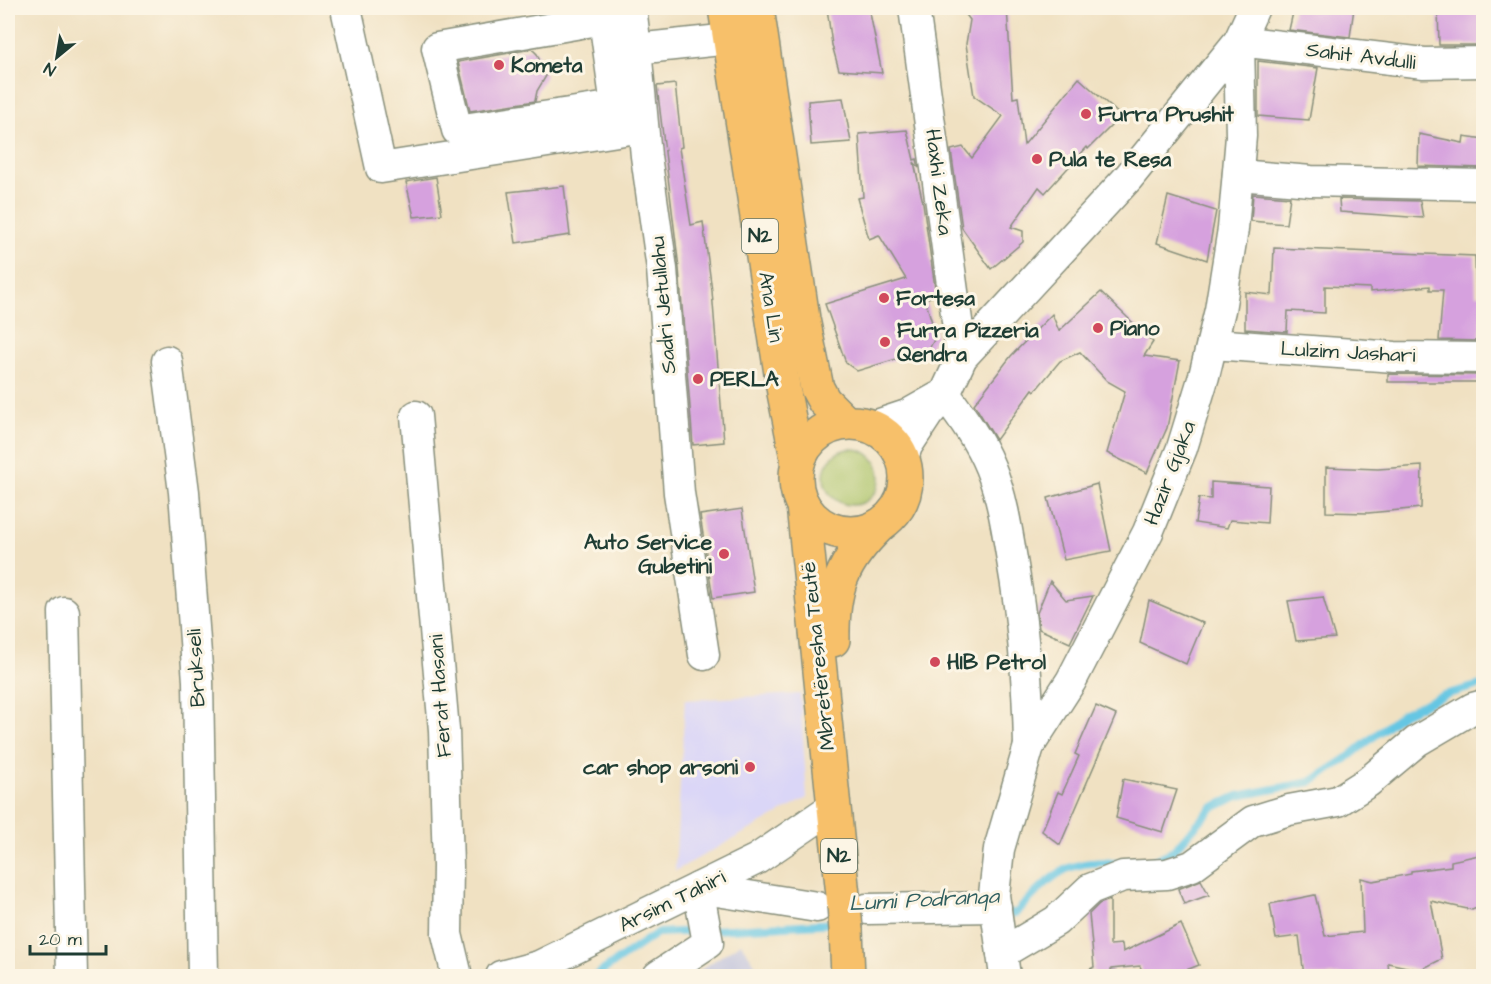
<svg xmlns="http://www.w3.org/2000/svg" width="1491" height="984" font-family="'Architects Daughter',sans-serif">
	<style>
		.built { fill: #dad6f7 }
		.industrial { fill: #c0c2dd }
		.green { fill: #abc268; stroke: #65804e; stroke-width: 1.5 }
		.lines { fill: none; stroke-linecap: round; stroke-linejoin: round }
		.stream { stroke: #65c6e3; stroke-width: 8 }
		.building { fill: #d6a1de }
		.minor-casing { stroke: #888f7b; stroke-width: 33 }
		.major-casing { stroke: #888f7b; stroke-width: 36 }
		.minor { stroke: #fff; stroke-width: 30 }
		.major { stroke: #f7c06b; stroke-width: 33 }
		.major-bridge-casing { stroke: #888f7b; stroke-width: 36; stroke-linecap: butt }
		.major-bridge { stroke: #f7c06b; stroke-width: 33 }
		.poi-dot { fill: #d1495b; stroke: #fcf5e5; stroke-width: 2 }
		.labels { text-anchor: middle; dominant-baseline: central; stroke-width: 6; stroke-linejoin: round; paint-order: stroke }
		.shield { fill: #fcf5e5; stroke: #617469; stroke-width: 1.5 }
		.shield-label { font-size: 20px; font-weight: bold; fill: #1f3d34 }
		.street-label { font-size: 21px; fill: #1f3d34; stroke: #fcf5e5 }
		.poi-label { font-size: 21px; font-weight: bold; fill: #1f3d34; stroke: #fcf5e5; text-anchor: start }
		.water-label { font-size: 22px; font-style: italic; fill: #305f60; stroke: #fcf5e5 }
	</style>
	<rect width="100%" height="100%" fill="#fcf5e5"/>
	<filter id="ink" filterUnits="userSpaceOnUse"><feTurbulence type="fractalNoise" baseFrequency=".0167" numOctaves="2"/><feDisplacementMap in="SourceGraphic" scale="12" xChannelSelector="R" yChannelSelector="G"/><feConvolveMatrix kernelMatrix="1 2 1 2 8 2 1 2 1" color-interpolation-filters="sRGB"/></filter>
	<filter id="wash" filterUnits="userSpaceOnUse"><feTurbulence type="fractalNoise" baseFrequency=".008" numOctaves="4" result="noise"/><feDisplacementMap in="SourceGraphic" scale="24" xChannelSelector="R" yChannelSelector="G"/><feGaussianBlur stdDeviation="1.35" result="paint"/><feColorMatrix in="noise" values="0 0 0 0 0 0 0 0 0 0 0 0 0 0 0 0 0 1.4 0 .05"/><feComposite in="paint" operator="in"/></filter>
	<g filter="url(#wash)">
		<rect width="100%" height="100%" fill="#f0e1c2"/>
		<polygon class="built" points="800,694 807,798 675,871 685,700"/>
		<polygon class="industrial" points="741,943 763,976 691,976"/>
		<circle class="green" cx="852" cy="477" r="28"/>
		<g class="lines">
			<g class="stream">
				<polyline points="1148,863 1172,852 1212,808 1238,796 1310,782 1346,759 1402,714 1444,695 1484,684"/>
				<path d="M1002,914l14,-1c42,-43 49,-54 111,-50"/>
				<polyline points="712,930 837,923"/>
				<polyline points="595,976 657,933 700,931"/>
			</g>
		</g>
		<g id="blocks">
			<g class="building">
				<polygon points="827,8 869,8 882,73 839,70 832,45"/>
				<polygon points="961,8 1007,8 1013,98 1018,97 1024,145 1079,78 1121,116 1088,149 1087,147 1045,193 1039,187 1011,227 1023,231 1023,242 991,269 962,228 951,150 963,147 972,158 1003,116 974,96 966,44 970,20"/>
				<polygon points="1294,8 1354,8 1350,37 1289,30"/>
				<polygon points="1438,8 1484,8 1484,45 1439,45"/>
				<polygon points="532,49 537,54 546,76 537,91 535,101 470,111 458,62"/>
				<polygon points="1258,61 1318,68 1309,120 1258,116"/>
				<polygon points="675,84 682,147 679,148 691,225 703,222 712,291 724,442 693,445 679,268 657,86"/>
				<polygon points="843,98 851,142 811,145 808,101"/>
				<polygon points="907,130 914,160 917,159 919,168 914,162 923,203 936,295 925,299 936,336 929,349 857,371 846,363 825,304 906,279 879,235 869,239 857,198 863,197 859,134"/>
				<polygon points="1419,134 1463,143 1464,136 1484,139 1484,168 1418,166"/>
				<polygon points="436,177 442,214 414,217 406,182"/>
				<polygon points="564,186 570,235 516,243 508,192"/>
				<polygon points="1253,194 1290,197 1286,224 1251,221"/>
				<polygon points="1168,196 1216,211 1207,260 1157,243"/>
				<polygon points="1339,199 1420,201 1423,218 1340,212"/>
				<polygon points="1274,248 1475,256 1476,295 1483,295 1480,341 1439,340 1443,290 1430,290 1430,286 1370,292 1370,288 1325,286 1325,313 1288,311 1287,332 1245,329 1245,292 1272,295"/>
				<polygon points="1101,292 1153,342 1144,356 1180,361 1167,428 1147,473 1107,453 1125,391 1107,381 1080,352 1060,361 1035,391 1033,389 996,440 974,404 1011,356 1052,314 1059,331"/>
				<polygon points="1388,374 1480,375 1480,382 1388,382"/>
				<polygon points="1422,466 1421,508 1368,513 1326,512 1326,467 1378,469"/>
				<polygon points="1211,482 1269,486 1267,523 1230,520 1227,528 1195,523 1199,498 1211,499"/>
				<polygon points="1097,484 1111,551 1064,560 1048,498"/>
				<polygon points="742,509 754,592 713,598 700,515"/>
				<polygon points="1050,581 1066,600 1093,596 1070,643 1039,629 1037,613"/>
				<polygon points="1323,597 1335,638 1296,641 1288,601"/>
				<polygon points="1149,600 1203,623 1186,664 1140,643"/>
				<polygon points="1096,706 1116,715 1060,845 1042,831 1058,792 1062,794 1079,756 1075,754"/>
				<polygon points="1123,779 1177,790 1163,832 1116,818"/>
				<polygon points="1484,854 1484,905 1472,910 1431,901 1442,959 1420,970 1388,963 1389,974 1304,976 1299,936 1276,939 1270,904 1315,895 1325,936 1363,932 1361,878 1373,881 1411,874 1411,871 1451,866 1451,861"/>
				<polygon points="1201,880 1209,895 1184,904 1178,889"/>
				<polygon points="1110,900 1110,945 1122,944 1123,952 1181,924 1199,965 1171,976 1144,976 1140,966 1111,969 1111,976 1095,976 1094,970 1090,969 1094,967 1089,914 1099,904"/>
			</g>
		</g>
	</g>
	<g filter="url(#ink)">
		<use href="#blocks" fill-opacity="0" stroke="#888f7b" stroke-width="1.5"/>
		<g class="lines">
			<defs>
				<g id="minor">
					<polyline points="346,8 381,168 643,127"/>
					<polyline points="914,8 962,357"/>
					<polyline points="604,19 437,48 457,130 616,106 604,19 632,15 636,49"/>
					<polyline points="1238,175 1311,181 1484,185"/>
					<polyline points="1212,344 1395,357 1484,358"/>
					<polyline points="167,361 184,492 198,681 203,976"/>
					<path d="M945,394c17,23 34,46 45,73 12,29 17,62 22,93 11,62 16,123 17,186"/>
					<polyline points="416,416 444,730 448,866 447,934 457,976"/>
					<polyline points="871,427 907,415 937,398"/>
					<polyline points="903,458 907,446 928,414 945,394 962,357 1128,178 1239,41 1254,8"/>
					<polyline points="64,612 72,976"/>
					<polyline points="704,655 679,493 662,269 646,156 636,49 730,39"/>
					<polyline points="867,909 996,907"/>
					<polyline points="1002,953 1056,921 1090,889 1123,876 1167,874 1192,866 1253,821 1289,810 1338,801 1368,782 1417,741 1473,708 1484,705"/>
					<polyline points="501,976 539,966 757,859 833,807"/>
					<polyline points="658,976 708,943 698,888 817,907"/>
					<polyline points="1005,976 994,895 999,849 1029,746 1071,681 1148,532 1182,448 1204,376 1220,310 1233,229 1241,136 1239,41 1424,63 1484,62"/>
				</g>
				<g id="major">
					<polyline points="725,8 784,393 798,463"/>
					<polyline points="757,8 803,319 817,388 824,401 846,423"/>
					<circle cx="851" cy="478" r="55"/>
					<polyline points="803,505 844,905"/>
					<path d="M833,640c-1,-52 9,-78 47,-115"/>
					<polyline points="846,930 848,976"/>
				</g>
			</defs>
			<use href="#minor" class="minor-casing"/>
			<use href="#major" class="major-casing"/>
			<use href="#minor" class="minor"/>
			<use href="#major" class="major"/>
			<defs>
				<polyline id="major-bridge" points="844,905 846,930"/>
			</defs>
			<use href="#major-bridge" class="major-bridge-casing"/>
			<use href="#major-bridge" class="major-bridge"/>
		</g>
	</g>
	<g class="poi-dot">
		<circle cx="499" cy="65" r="6"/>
		<circle cx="1086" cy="114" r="6"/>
		<circle cx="1037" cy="159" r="6"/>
		<circle cx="884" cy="298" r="6"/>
		<circle cx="1098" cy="328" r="6"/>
		<circle cx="885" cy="342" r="6"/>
		<circle cx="698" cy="379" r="6"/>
		<circle cx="724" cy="554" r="6"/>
		<circle cx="935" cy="662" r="6"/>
		<circle cx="750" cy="767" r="6"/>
	</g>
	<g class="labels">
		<g class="shield">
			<rect x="742" y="219" width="36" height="34" rx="4.5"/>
			<rect x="821" y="839" width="36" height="34" rx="4.5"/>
		</g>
		<g class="shield-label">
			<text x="760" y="236">N2</text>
			<text x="839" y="856">N2</text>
		</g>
		<g class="street-label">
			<text transform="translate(1361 56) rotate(7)">Sahit Avdulli</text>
			<text transform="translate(939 182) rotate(83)">Haxhi Zeka</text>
			<text transform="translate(663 305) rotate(-95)">Sadri Jetullahu</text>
			<text transform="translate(771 307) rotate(81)">Ana Lin</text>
			<text transform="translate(1348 352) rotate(3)">Lulzim Jashari</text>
			<text transform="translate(1170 473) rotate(-69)">Hazir Gjaka</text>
			<text transform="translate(818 656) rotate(-96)">Mbretëresha Teutë</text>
			<text transform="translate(196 668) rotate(-93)">Brukseli</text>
			<text transform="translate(440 696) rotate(-94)">Ferat Hasani</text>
			<text transform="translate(672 901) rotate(-26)">Arsim Tahiri</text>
		</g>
		<g class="poi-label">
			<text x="511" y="65">Kometa</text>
			<text x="1098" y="114">Furra Prushit</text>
			<text x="1049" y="159">Pula te Resa</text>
			<text x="896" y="298">Fortesa</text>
			<text x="1110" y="328">Piano</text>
			<text x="897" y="330">Furra Pizzeria<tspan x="897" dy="24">Qendra</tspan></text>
			<text x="710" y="379">PERLA</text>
			<text x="712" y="542" text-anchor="end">Auto Service<tspan x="712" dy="24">Gubetini</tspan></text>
			<text x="947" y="662">HIB Petrol</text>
			<text x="738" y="767" text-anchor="end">car shop arsoni</text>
		</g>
		<g class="water-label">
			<text transform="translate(924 900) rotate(-3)">Lumi Podranqa</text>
		</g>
	</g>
	<rect width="1491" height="984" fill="none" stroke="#fcf5e5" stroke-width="30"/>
	<g transform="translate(57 57) rotate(210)" stroke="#fcf5e5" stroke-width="4.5" paint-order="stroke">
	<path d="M0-4.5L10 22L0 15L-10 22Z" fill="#1f3d34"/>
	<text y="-9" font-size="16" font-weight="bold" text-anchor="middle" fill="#1f3d34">N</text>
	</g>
	<path d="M30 945v9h76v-9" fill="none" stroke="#1f3d34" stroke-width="3"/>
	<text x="39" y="945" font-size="18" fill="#1f3d34" stroke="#fcf5e5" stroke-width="4.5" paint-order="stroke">20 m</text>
</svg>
